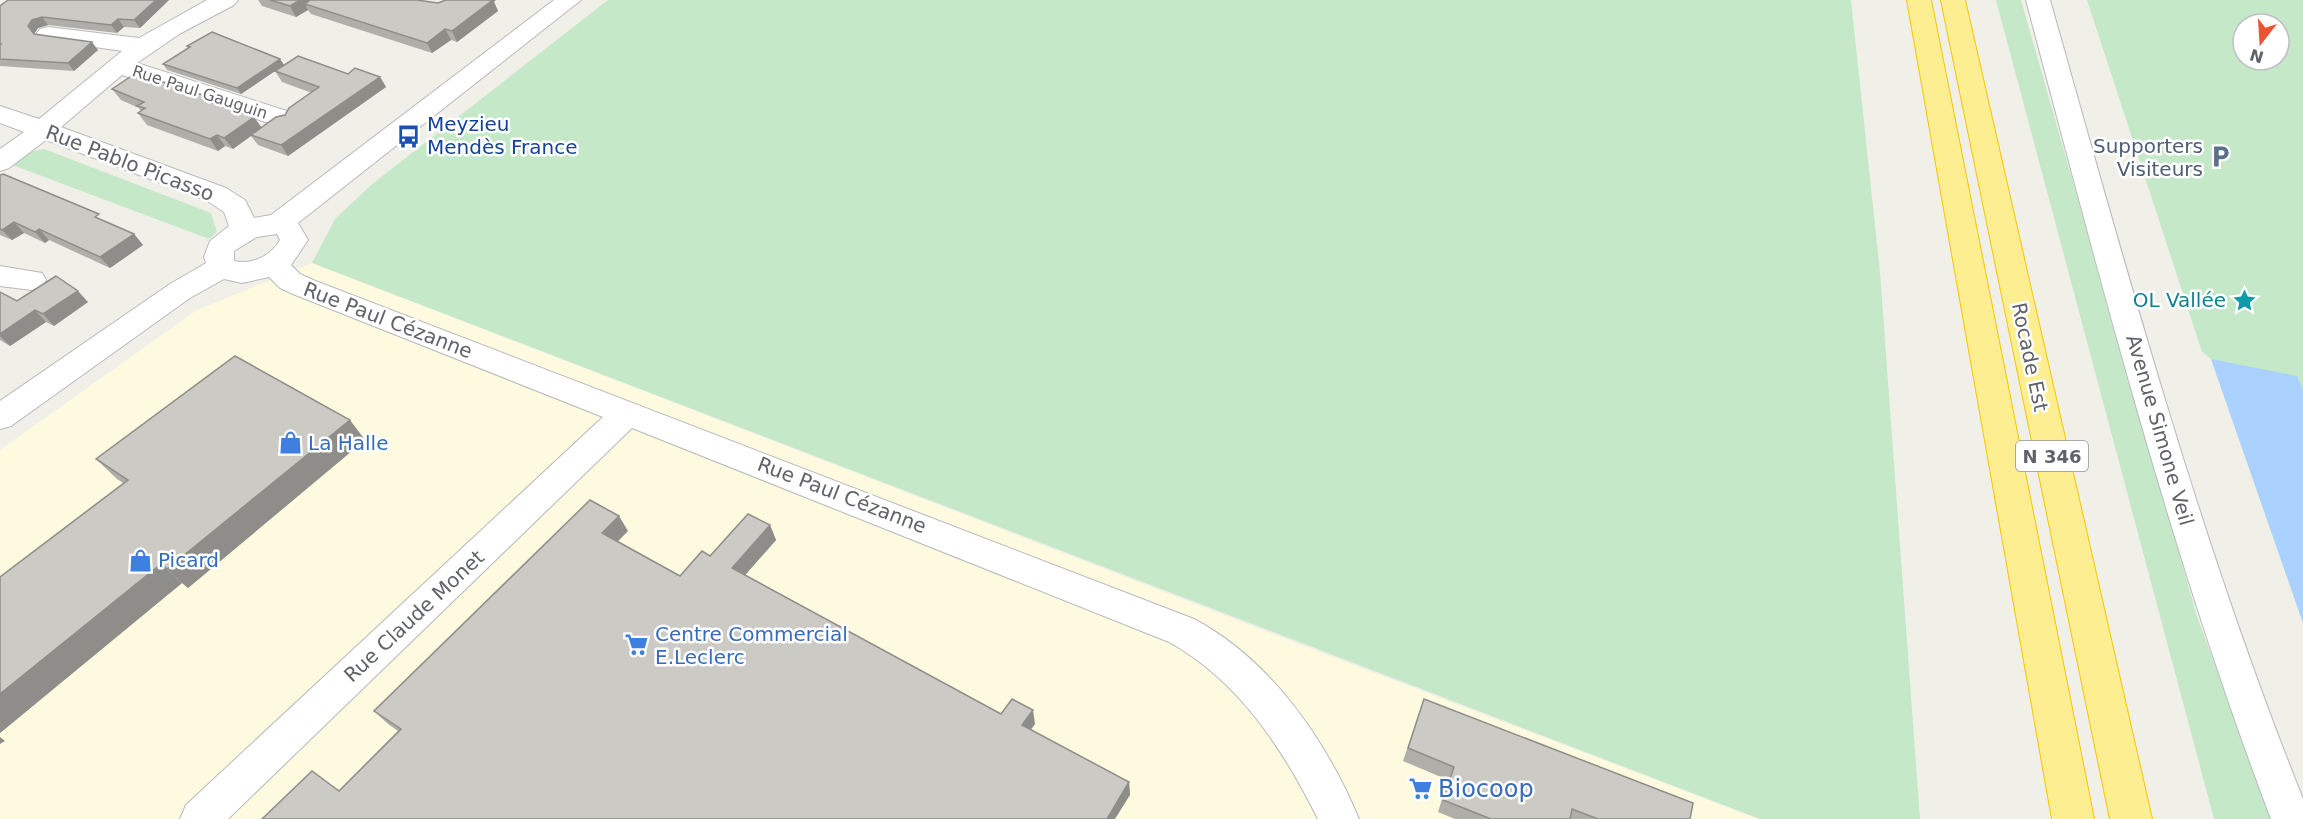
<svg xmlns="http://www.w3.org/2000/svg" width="2303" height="819" font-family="'DejaVu Sans',sans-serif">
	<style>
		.commercial { fill: #fefadf }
		.green { fill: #c5e8c8; fill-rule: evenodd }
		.water { fill: #aad1ff }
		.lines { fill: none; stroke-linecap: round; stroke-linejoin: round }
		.minor-casing { stroke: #b8b9be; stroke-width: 2 }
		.highway-casing { stroke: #f9c500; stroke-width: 2 }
		.minor { fill: #fff; fill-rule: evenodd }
		.highway { fill: #feee92; fill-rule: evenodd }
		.wall { fill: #afaea9 }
		.shaded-wall { fill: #8f8d8a }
		.building { fill: #cccac5; stroke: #8f8d8a; stroke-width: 1.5 }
		.labels { text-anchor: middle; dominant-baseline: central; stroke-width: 5; stroke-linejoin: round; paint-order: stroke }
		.far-street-label { font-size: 16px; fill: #5f6268; stroke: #fff }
		.shield { fill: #fff; stroke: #8f9195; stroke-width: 1.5 }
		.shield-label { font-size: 18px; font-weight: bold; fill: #5f6268 }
		.transit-label { font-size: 20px; fill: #164399; stroke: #fff; text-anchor: start }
		.service-label { font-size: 20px; fill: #4e5e75; stroke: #fff; text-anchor: end }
		.street-label { font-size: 20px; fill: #5f6268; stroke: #fff }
		.culture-label { font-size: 20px; fill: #0d838f; stroke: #fff; text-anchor: end }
		.shop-label { font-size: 20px; fill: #366cbe; stroke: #fff; text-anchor: start }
		.near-shop-label { font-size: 24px; fill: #366cbe; stroke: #fff; text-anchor: start }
	</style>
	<rect width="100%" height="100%" fill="#f1f0e8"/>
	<polygon class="commercial" points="312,263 1322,653 1758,819 0,819 0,450 197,310"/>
	<g class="green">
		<polygon points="608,0 1851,0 1880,272 1920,819 1760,819 312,263 335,219 371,185"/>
		<polygon points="1996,0 2021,0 2197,616 2272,819 2214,819"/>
		<path d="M2087,0h216v623l-92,-264 -9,-7zM2243,24h36v36h-36z"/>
		<polygon points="44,149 211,213 217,232 209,239 10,164 33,151"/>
	</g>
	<polygon class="water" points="2211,359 2297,376 2303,390 2303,623"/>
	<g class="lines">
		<defs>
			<g id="minor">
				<path d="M207,0h31l-4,5 -53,28 -44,30 153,49 4,6 -4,6 -9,2 -9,-2 -150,-49 -61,52 165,61 19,12 9,18 17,-3 283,-215h27l-283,223 10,17 -17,25 9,9 13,6 881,339c77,41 132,121 165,200h-41c-35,-70 -79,-138 -149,-177l-537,-214 -404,391h-48l6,-14 417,-388 -310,-123 -13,-6 -11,-11 -27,6 -18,-4 -34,19 -179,128 -11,3v-28l170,-117 36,-21 -2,-6 6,-16 19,-15 -5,-14 -18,-12 -160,-60 -37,28 -9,3v-22l24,-17 -24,-9v-17l39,13 83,-68 -82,-12 -4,-5 4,-5 8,-2 91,11zM277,234l3,6c-9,16 -28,25 -46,21v-10l23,-14z"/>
				<path d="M2026,0h24c76,268 149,540 253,799v20h-32c-101,-266 -172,-544 -245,-819z"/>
				<polygon points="0,266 42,273 46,280 42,287 32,290 0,286"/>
			</g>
			<g id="highway">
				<polygon points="1907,0 1931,0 2094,819 2052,819"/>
				<polygon points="1941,0 1965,0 2152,819 2110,819"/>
			</g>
		</defs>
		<use href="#minor" class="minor-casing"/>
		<use href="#highway" class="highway-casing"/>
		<use href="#minor" class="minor"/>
		<use href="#highway" class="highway"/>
	</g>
	<g class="wall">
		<polygon points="169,0 140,28 124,27 117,33 48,25 38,28 34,34 98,50 74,71 0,66 0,6"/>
		<polygon points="258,0 417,0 438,3 494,2 498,11 457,42 451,40 432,53 311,14 308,10 296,17 262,6"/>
		<polygon points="187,46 280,59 284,65 241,94 167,70 163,64 188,48"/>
		<polygon points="275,71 348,74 380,77 386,87 288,156 258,145 251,136 233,149 225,146 218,151 147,125 138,113 141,111 139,108 121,100 112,89 216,104 261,128 285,115 312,93 282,82"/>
		<polygon points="0,175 134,234 143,245 110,268 49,240 45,243 24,233 12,240 0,235"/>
		<polygon points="0,292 17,301 88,302 54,326 46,322 10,346 0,340"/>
		<polygon points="365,440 188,588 182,583 0,733 0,577 123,483 117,479 96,459"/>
		<polygon points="770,525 776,540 745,575 1001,714 1035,724 1030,730 1129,782 1130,795 339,791 398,731 388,724 374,711 628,531 618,541 680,576 710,556"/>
		<polygon points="1424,699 1690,819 1455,819 1438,812 1448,780 1403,761"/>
	</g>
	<g class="shaded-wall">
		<polygon points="156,0 169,0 140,28 134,20"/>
		<polygon points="300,0 323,0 305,4 308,10 296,17 290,6"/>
		<polygon points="484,0 496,0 494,2 498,11 457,42 452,31"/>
		<polygon points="42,17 48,25 38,28 34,34 28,26 32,20"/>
		<polygon points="118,19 124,27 117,33 111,25"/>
		<polygon points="445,29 451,40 432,53 427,43"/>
		<polygon points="92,42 98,50 74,71 68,63"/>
		<polygon points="280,59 284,65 241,94 237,88"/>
		<polygon points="380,77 386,87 288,156 281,145"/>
		<polygon points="212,98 220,109 207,101"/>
		<polygon points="254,117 262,128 233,149 224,138"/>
		<polygon points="217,135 225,146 218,151 210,139"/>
		<polygon points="14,222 24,233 12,240 2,230"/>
		<polygon points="39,229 49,240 45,243 35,232"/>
		<polygon points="134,234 143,245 110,268 100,257"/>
		<polygon points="78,291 88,302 54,326 43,314"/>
		<polygon points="35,310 46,322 10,346 0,336 0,334"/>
		<polygon points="350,420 365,440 188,588 167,569"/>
		<polygon points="619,516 628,531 611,548 602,533"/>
		<polygon points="770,525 776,540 739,582 732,568"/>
		<polygon points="161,564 182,583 0,733 0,694"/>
		<polygon points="1033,710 1035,724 1024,739 1022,725"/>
		<polygon points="0,737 5,741 0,744"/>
		<polygon points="1129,782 1130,795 1115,819 1107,819"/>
	</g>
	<g class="building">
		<polygon points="8,0 156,0 134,20 118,19 111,25 42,17 32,20 28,26 34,34 92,42 68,63 0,59 0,45 1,44 0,44 0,6"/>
		<polygon points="270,0 300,0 290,6"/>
		<polygon points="310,0 417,0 438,3 446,0 493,0 452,31 445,29 427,43 305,4"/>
		<polygon points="212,32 280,59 237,88 163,64 190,47 187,46"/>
		<polygon points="298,56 348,74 355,68 380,77 281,145 251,135 276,117 285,115 289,108 319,87 275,71"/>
		<polygon points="136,73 212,98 207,101 254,117 224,138 217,135 210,139 138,113 145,108 137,106 144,102 112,89"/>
		<polygon points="3,174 99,214 95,217 134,234 100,257 39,229 35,232 14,222 2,230 0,229 0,175"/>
		<polygon points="56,276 78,291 43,314 35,310 0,334 0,292 17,301"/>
		<polygon points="235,356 350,420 167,569 161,564 0,694 0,577 128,480 96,459"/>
		<polygon points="590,500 619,516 602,533 680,576 702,551 710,556 748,514 770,525 732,568 1001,714 1012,699 1033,710 1022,725 1129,782 1107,819 262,819 312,771 339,791 401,729 374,711"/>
		<polygon points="1424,699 1693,803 1690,819 1598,819 1572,809 1570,819 1491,819 1443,800 1454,767 1408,748"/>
	</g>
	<defs>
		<symbol id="bus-bare" viewBox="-9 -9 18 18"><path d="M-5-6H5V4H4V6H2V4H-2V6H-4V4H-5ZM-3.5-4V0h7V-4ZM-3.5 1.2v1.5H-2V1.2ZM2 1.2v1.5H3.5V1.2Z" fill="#1a4fb4" stroke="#fff" stroke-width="2.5" paint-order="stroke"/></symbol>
		<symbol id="parking-bare" viewBox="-9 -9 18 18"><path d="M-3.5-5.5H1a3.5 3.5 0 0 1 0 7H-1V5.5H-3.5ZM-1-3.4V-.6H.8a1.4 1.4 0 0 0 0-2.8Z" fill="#5c6f8a" stroke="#fff" stroke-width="2.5" paint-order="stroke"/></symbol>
		<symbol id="sight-bare" viewBox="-9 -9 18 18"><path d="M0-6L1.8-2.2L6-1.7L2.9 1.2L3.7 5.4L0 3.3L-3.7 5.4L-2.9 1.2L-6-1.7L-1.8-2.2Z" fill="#0f9aa8" stroke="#fff" stroke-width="2.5" paint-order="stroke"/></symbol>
		<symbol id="shop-bare" viewBox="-9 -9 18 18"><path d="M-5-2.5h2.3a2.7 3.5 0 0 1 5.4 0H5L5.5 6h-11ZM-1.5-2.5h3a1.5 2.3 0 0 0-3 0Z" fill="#3f7fe0" stroke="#fff" stroke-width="2.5" paint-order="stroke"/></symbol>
		<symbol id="supermarket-bare" viewBox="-9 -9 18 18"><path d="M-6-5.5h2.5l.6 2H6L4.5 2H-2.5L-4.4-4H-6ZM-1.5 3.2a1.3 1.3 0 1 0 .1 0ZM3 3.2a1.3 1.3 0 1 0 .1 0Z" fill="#3f7fe0" stroke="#fff" stroke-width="2.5" paint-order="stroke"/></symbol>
	</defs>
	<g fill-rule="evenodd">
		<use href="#bus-bare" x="392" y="120" width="33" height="33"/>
		<use href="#parking-bare" x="2204" y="140" width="33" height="33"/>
		<use href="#sight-bare" x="2228" y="284" width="33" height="33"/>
		<use href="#shop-bare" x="274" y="426" width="33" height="33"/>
		<use href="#shop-bare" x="124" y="544" width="33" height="33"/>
		<use href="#supermarket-bare" x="620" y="628" width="33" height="33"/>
		<use href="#supermarket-bare" x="1404" y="772" width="33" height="33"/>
	</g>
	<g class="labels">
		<g class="far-street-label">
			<text transform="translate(200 92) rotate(18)">Rue Paul Gauguin</text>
		</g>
		<rect class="shield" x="2016" y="441" width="72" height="30" rx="4.5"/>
		<g class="shield-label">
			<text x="2052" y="456">N 346</text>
		</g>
		<g class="transit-label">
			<text x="427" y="124">Meyzieu<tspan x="427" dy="23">Mendès France</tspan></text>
		</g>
		<g class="service-label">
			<text x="2203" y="146">Supporters<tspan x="2203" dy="23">Visiteurs</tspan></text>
		</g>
		<g class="street-label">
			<text transform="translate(130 163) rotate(21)">Rue Pablo Picasso</text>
			<text transform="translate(388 320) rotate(21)">Rue Paul Cézanne</text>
			<text transform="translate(2030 357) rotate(78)">Rocade Est</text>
			<text transform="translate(2160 430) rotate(74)">Avenue Simone Veil</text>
			<text transform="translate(842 495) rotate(21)">Rue Paul Cézanne</text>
			<text transform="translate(414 616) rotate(-43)">Rue Claude Monet</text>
		</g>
		<g class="culture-label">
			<text x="2226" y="300">OL Vallée</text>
		</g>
		<g class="shop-label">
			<text x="308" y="443">La Halle</text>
			<text x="158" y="560">Picard</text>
			<text x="655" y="634">Centre Commercial<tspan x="655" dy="23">E.Leclerc</tspan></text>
		</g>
		<g class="near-shop-label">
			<text x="1438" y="789">Biocoop</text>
		</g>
	</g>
	<g transform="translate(2261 42) rotate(197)"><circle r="28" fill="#ffffff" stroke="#bfc0c3" stroke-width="1.5"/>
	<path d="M0-4.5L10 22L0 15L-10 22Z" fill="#eb5533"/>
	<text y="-9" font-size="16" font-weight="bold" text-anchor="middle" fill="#5f6268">N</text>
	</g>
</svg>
